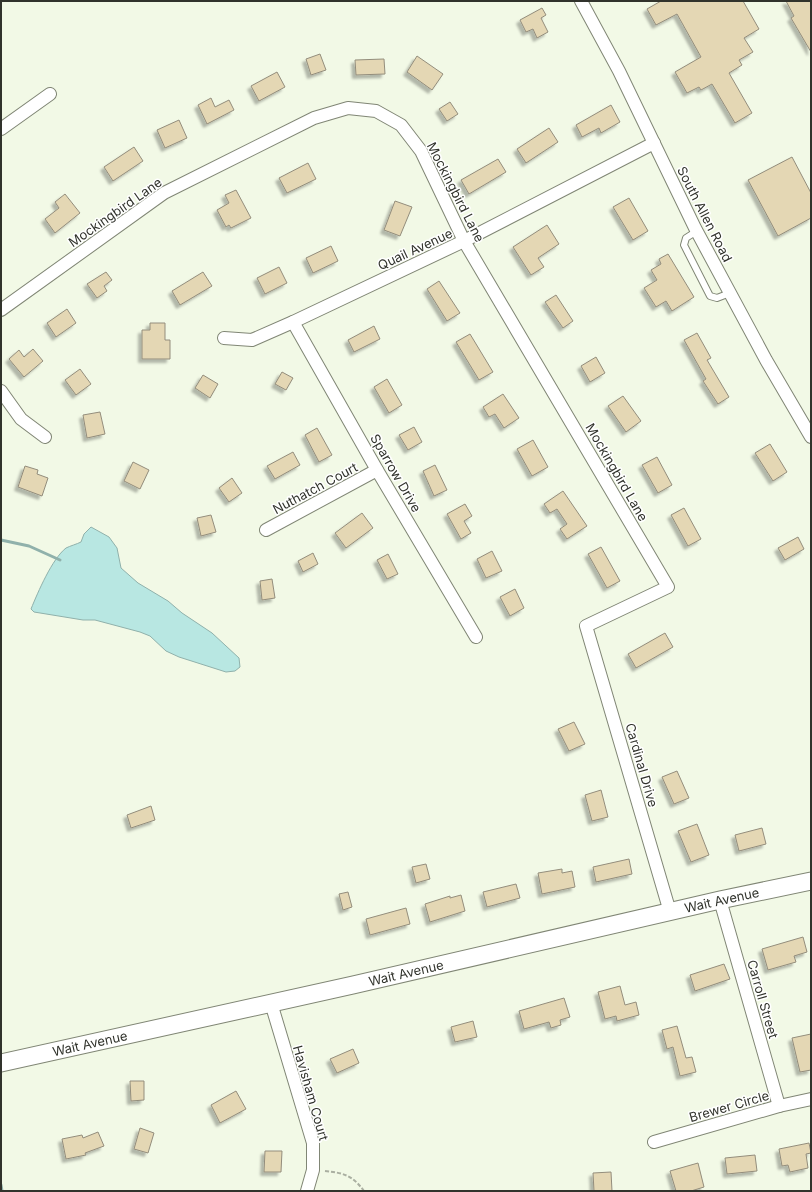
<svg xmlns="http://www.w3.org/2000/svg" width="812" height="1192" font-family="Inter,sans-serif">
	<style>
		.water { fill: #b8e7e2; stroke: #90b1ab }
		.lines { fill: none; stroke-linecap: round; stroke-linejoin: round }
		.stream { stroke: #90b1ab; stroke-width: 3 }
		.building { fill: #e4d7b4; stroke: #938d7c; filter: url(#shadow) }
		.service-casing { stroke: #808675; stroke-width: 8 }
		.minor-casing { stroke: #808675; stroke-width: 14 }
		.secondary-casing { stroke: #808675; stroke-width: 19 }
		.path { stroke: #aaafa1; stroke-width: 2; stroke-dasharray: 4 2; stroke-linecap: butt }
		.service { stroke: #fff; stroke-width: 6 }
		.minor { stroke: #fff; stroke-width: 12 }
		.secondary { stroke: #fff; stroke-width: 17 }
		.labels { text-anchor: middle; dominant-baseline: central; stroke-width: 3; stroke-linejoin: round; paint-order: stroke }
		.street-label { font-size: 13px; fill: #31332c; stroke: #fff }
	</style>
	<defs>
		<filter id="shadow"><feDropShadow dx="-3.5" dy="3.5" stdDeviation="1" flood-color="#0004"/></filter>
	</defs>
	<rect width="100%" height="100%" fill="#f2f9e6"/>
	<path class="water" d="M91,527l18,10 8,11 4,20 17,15 30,18 14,12 30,20 27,25 1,9 -5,4 -9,1 -47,-15 -13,-6 -16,-15 -10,-4 -45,-12h-12l-49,-8 -3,-3c7,-17 21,-50 35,-61 4,-2 11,-4 15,-6l3,-8z"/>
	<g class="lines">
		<g class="stream">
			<polyline points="1,540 29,546 60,560"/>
			<polyline points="1,1185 2,1191"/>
		</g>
	</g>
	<g class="building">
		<polygon points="661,1 743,1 759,29 744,38 753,52 739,60 742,65 729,73 752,113 735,123 712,84 701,90 699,87 687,93 675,72 701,57 677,14 656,25 647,9"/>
		<polygon points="786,1 811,1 811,52 791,18 794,16"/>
		<polygon points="542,8 546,15 541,18 548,32 537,38 533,29 526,32 520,20"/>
		<polygon points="320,54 326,70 311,75 306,59"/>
		<polygon points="417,56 443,74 432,90 407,72"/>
		<polygon points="384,59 385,74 356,75 355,60"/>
		<polygon points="277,72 285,87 259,101 251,86"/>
		<polygon points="211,98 215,107 229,100 234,110 207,124 198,105"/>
		<polygon points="450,102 458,114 447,121 439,109"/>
		<polygon points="611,105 620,122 601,133 599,128 582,137 576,125"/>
		<polygon points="179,120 187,138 165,148 157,130"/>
		<polygon points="549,128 558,142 526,163 517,149"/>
		<polygon points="134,147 143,161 113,181 104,167"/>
		<polygon points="792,157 811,193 811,218 778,236 748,180"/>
		<polygon points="498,159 506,172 469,194 461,180"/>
		<polygon points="308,163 316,179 287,193 279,178"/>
		<polygon points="236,190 251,218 231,228 229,225 226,227 217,210 229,203 225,195"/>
		<polygon points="65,194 80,213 55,233 45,219 59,208 55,202"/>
		<polygon points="629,198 648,231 633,240 613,207"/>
		<polygon points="395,201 412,207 400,236 384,230"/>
		<polygon points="547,225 559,244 538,258 544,267 531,275 513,247"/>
		<polygon points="331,246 338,261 313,273 306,258"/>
		<polygon points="668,254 694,297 672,311 666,301 656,307 644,288 657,280 651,270 661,264 659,259"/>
		<polygon points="279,267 287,283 265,294 257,278"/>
		<polygon points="106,272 112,280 104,286 107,291 97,298 87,284"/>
		<polygon points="203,272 212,286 180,305 172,291"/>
		<polygon points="439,281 460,313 447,321 427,289"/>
		<polygon points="556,295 573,321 563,328 545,302"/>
		<polygon points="67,309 76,323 56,337 47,323"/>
		<polygon points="150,323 165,323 165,340 170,340 170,359 142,359 142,330 150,330"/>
		<polygon points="374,326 380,339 354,352 348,340"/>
		<polygon points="697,333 711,358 707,360 729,397 718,404 703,381 706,379 684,340"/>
		<polygon points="470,334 493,372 479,380 456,342"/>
		<polygon points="33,349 43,361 24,377 9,359 19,350 24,357"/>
		<polygon points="596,357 605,373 590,382 581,366"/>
		<polygon points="80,369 91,384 76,395 65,380"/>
		<polygon points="282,372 293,378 286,390 275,384"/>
		<polygon points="203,375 218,384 210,398 195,388"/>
		<polygon points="387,379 402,405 389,413 374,387"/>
		<polygon points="503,394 519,418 504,428 495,414 489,417 483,407"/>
		<polygon points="623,396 641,421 626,432 608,406"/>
		<polygon points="100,412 105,434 87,438 83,415"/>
		<polygon points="414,427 422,442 408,450 399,435"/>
		<polygon points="317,428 332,455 319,462 305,435"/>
		<polygon points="533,440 548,467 532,476 517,449"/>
		<polygon points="770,444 787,472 773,481 755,453"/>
		<polygon points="293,452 300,465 275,479 267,466"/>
		<polygon points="657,457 672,485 658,493 642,465"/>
		<polygon points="133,462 149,470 140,489 124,481"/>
		<polygon points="435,465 447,490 434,496 423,471"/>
		<polygon points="25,466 38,470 37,474 48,478 42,496 18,487"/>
		<polygon points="232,478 242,493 229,502 219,488"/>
		<polygon points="563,491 587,526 567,539 560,529 567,524 557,509 550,513 544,504"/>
		<polygon points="465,504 472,516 464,521 471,533 461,539 447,514"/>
		<polygon points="684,508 701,539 688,546 671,515"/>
		<polygon points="362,513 373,528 346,548 335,533"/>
		<polygon points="211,515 216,532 201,536 197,518"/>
		<polygon points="798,537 804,549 785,560 778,548"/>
		<polygon points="601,547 620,581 607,588 588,554"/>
		<polygon points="492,551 502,571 486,578 477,559"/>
		<polygon points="313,553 318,564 303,572 298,561"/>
		<polygon points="388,554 398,574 387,579 377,560"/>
		<polygon points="272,579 275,598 262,600 260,581"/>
		<polygon points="515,589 524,608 510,616 500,597"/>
		<polygon points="665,633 673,647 636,668 628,654"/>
		<polygon points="574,722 585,744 569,751 558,729"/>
		<polygon points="677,771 689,798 674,804 662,777"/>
		<polygon points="601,790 608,817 592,821 585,795"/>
		<polygon points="151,806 155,820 131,828 127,815"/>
		<polygon points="697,824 709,855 691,862 678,831"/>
		<polygon points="762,828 766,844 739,851 735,835"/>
		<polygon points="629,859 632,874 596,882 593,867"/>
		<polygon points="426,864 430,879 416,883 412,867"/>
		<polygon points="562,869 562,873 572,871 575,887 542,894 538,873"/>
		<polygon points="516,884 520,898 487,907 483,892"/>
		<polygon points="348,892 352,907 343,910 339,894"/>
		<polygon points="461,895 465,911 430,922 425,904 450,896 450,898"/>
		<polygon points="406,908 410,924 370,935 366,919"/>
		<polygon points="803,937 807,952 794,956 796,962 768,970 762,949"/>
		<polygon points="724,964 730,979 695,991 690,975"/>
		<polygon points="620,986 625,1005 636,1002 639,1015 617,1021 616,1016 605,1019 598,992"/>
		<polygon points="564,998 570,1017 560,1020 561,1025 551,1028 549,1022 524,1029 519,1011"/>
		<polygon points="473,1021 477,1037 455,1042 451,1027"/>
		<polygon points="677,1026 686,1058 692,1057 696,1072 680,1076 673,1047 667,1049 662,1030"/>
		<polygon points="811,1034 811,1070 800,1072 792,1038"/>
		<polygon points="353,1049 359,1063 337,1073 330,1059"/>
		<polygon points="130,1081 144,1081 144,1100 131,1101"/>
		<polygon points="236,1091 246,1109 220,1123 211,1105"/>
		<polygon points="140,1128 154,1133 148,1153 134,1149"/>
		<polygon points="98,1132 104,1146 85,1153 86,1155 66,1159 62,1139 82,1135 83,1138"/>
		<polygon points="809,1143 811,1153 806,1154 808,1168 790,1172 788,1165 782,1166 779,1149"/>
		<polygon points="265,1151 282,1151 281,1172 264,1172"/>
		<polygon points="755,1155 757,1171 727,1174 725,1158"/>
		<polygon points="698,1163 704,1187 691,1191 676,1191 670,1171"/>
		<polygon points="611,1172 612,1191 594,1191 593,1173"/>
	</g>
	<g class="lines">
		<defs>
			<polyline id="service" points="697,231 686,238 684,245 710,296 717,298 730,293"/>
			<g id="minor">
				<polyline points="581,1 619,71 695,228 766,360 811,437"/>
				<polyline points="1,129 50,94"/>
				<polyline points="1,310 164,193 314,118 348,108 376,111 401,125 421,151 464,241 668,587 586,626 670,912"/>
				<polyline points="293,322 377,470 476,637"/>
				<polyline points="224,338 252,340 293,322 464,241 654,143"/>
				<polyline points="1,391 21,419 45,437"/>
				<polyline points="266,530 377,470"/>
				<polyline points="720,900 779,1106"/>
				<polyline points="271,1003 313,1143 313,1170 307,1191"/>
				<polyline points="654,1142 779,1106 811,1099"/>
			</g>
			<g id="secondary">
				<path id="s1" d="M1,1063l352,-78 367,-85 91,-19"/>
			</g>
		</defs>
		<use href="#service" class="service-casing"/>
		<use href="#minor" class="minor-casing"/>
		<use href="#secondary" class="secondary-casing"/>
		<path class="path" d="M325,1171c19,2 27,4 39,20"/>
		<use href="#service" class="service"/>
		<use href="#minor" class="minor"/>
		<use href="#secondary" class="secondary"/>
	</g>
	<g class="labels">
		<g class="street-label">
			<text transform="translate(456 192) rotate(63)">Mockingbird Lane</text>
			<text transform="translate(115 212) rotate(-35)">Mockingbird Lane</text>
			<text transform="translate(705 214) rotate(63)">South Allen Road</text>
			<text transform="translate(415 249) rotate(-25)">Quail Avenue</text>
			<text transform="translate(617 472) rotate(60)">Mockingbird Lane</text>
			<text transform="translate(396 473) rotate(60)">Sparrow Drive</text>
			<text transform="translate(315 488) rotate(-28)">Nuthatch Court</text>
			<text transform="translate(642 765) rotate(74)">Cardinal Drive</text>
			<text stroke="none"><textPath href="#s1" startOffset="739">Wait Avenue</textPath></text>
			<text stroke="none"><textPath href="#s1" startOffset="415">Wait Avenue</textPath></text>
			<text transform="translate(763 999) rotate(74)">Carroll Street</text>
			<text stroke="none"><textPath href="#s1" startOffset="91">Wait Avenue</textPath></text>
			<text transform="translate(311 1093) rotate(74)">Havisham Court</text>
			<text transform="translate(729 1106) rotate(-16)">Brewer Circle</text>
		</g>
	</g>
	<rect width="812" height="1192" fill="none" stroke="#31332c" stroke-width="4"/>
</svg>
